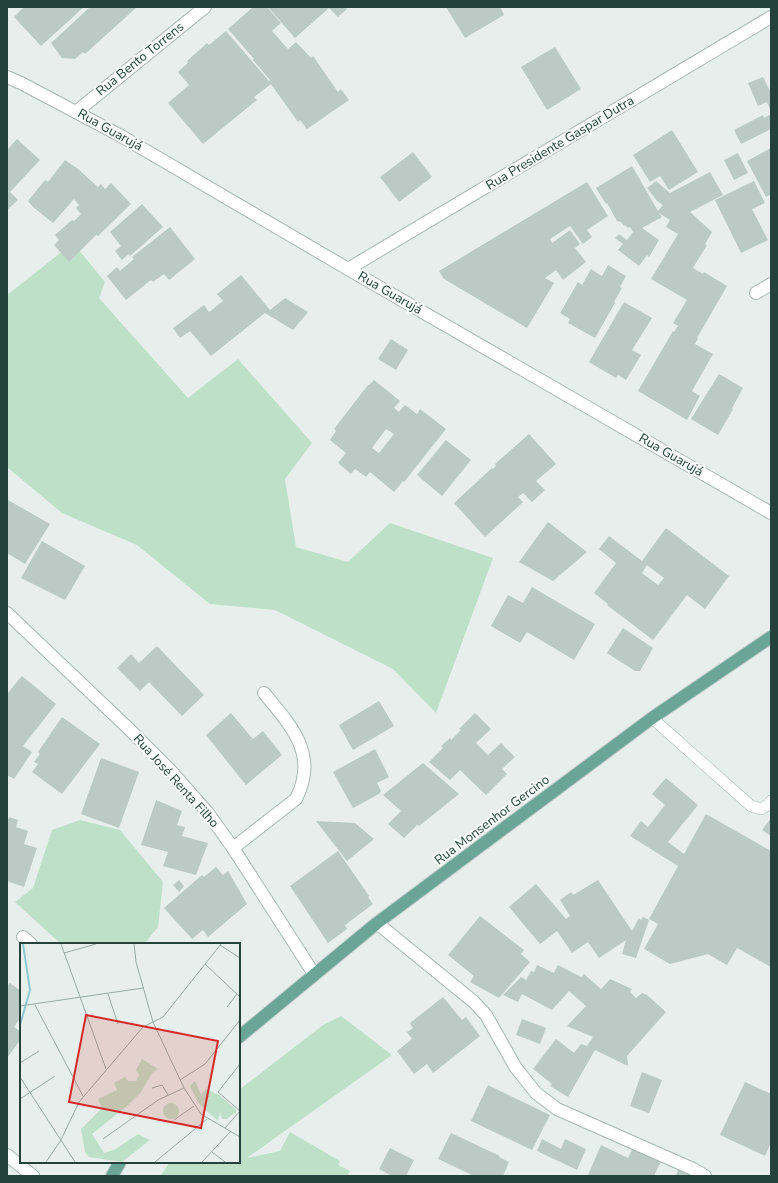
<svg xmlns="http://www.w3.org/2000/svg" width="778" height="1183" font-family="'Nunito Sans',sans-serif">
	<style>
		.green { fill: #bfe0c8 }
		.building { fill: #bbcac4; fill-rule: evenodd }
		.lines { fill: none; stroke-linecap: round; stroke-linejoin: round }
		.service-casing { stroke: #a8b8b2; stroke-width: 12 }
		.minor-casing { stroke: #a8b8b2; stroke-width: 14 }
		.tertiary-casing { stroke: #a8b8b2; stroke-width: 14 }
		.primary-casing { stroke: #c2cac8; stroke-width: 14 }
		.service { stroke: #fff; stroke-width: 11 }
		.minor { stroke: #fff; stroke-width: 12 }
		.tertiary { stroke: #fff; stroke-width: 12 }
		.primary { stroke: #6aa596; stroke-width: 12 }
		.labels { text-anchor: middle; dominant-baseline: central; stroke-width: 4; stroke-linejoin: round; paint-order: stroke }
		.street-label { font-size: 13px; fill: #24423a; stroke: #f7fbf9 }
		.inset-river { fill: none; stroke: #8ec9d4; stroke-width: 2 }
		.inset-road { fill: none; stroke: #98aaa4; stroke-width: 1 }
		.view { fill: #d62828; fill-opacity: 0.15; stroke: #d62828; stroke-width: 2 }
		.inset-edge { fill: none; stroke: #24423a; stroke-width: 2 }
	</style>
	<rect width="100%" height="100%" fill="#e6efeb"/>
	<g class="green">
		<polygon points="73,243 105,282 99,298 188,398 238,359 312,443 285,479 296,547 348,562 390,523 493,558 436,713 393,669 275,610 210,604 137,545 62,513 7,467 7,295"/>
		<polygon points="80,820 120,830 163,882 158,927 144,944 61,944 15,902 33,888 52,830"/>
		<polygon points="341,1016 392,1055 247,1158 280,1151 290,1132 340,1161 338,1165 350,1171 347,1176 160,1176 170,1162 239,1162 239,1090 323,1025"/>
	</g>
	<g class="building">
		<polygon points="24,7 84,7 41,46 14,17"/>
		<polygon points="90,7 137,7 85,54 83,52 75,59 62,58 51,43"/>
		<polygon points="253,7 267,7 281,23 272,31 288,49 296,42 311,58 313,56 338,92 341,89 349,100 307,129 300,120 298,122 271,84 254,97 257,100 203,144 168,103 189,85 178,72 188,63 187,61 207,43 209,45 226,31 269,81 270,80 253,60 254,59 228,29"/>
		<polygon points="268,7 345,7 347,9 338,17 329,8 295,38"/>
		<polygon points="446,7 500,7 504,15 465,38"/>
		<polygon points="555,47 581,89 547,110 521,67"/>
		<polygon points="763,77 771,93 771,112 767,102 758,106 748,83"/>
		<polygon points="771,114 771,129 741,144 734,130 763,115 764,118"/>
		<polygon points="672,130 698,172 669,190 660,176 650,182 633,155"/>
		<polygon points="17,139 40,160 10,192 18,200 7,210 7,150"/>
		<polygon points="771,148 771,194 766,197 747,161"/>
		<polygon points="413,152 432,177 399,202 380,177"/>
		<polygon points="738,153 748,173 734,180 724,160"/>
		<polygon points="65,160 78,169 98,187 101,184 105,189 111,183 131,204 98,236 96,235 69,262 54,245 59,240 55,235 72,220 74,221 81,214 76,208 79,205 74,199 53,223 33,207 28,201 45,180 48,182"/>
		<polygon points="632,166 658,211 663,205 657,201 647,188 656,181 670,193 710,172 723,195 690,212 712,232 705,244 707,245 693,268 703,274 704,272 727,286 697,338 698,338 695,344 713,354 692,391 700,396 687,420 638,391 673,331 674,332 678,326 673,323 687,300 651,279 678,234 666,227 670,220 659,213 662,217 642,228 659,240 649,257 647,255 639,266 618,250 623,244 615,238 619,234 627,240 633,232 630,227 628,228 625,225 624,226 621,222 617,221 607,203 606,204 596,188"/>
		<polygon points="754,181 765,203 752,209 768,240 741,253 715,200"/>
		<polygon points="587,182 608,216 587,230 592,237 583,244 570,226 550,239 552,243 570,230 580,244 575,248 586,262 563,280 556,270 545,278 554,283 527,328 444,279 439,271"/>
		<polygon points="142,204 163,227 130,256 129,254 122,260 115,251 121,246 110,232"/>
		<polygon points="170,227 195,259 169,280 164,274 153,282 151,280 126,300 107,276 117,267 120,271 134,259 132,257"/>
		<polygon points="608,265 626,276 620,287 622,288 614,302 615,303 595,338 568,323 570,319 560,313 578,282 582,285 591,269 602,276"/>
		<polygon points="241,275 270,310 285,298 308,312 293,330 265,313 211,356 190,331 180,338 173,328 204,305 209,312 223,301 217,294"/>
		<polygon points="624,302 652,318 632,350 641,355 626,380 618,375 616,378 589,362"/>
		<polygon points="391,339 408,350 396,370 378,359"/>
		<polygon points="719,374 743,388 732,408 733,409 718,435 691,419"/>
		<path d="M374,380l26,21 -6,7 5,4 6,-7 12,9 3,-5 26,20 -42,53 -1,-1 -9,11 -24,-20 -4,5 -11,-8 -4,5 -13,-11 8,-10 -16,-13 6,-9 -2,-2 34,-44h1zM386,429l8,5 -15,19 -7,-5z"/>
		<polygon points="529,434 556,464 536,481 545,490 532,502 523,493 518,497 523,502 485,537 454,503 492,468 493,469 496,466 495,464"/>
		<polygon points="446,440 471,460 442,496 417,475"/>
		<polygon points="8,500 50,524 25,564 7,553 7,502"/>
		<polygon points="548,522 587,552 553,581 519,562"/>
		<path d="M666,528l63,48 -24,33 -18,-14 -34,45 -46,-35 1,-1 -14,-11 22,-30 -17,-14 10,-13 33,25zM647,565l17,13 -6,7 -16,-12z"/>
		<polygon points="42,541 85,566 65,600 21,578"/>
		<polygon points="532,587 595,624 574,660 527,632 520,643 491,626 508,595 523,603"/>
		<polygon points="623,628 653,648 640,671 635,671 607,653"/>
		<polygon points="157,646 204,695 182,716 149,682 140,691 117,668 131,654 139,663"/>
		<polygon points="22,676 56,704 23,746 32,752 14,779 7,775 7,694"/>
		<polygon points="379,701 394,726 353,750 339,725"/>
		<polygon points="231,713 253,739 263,731 282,755 246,785 206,735"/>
		<polygon points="475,713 491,729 476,743 488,755 501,743 515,757 502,769 507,774 486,795 460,770 450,780 429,762 443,748 441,746 450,738 451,740 461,730 459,729"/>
		<polygon points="62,717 100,744 62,794 32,772 38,764 34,762 40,754 38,752"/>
		<polygon points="375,749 389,777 377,783 381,791 379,794 353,808 333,772"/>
		<polygon points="101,758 139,772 119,828 81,814"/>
		<polygon points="423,763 459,794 419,826 417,825 404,838 388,824 401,811 383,795"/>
		<polygon points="666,778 698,805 668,842 684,854 706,814 771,851 771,967 737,948 727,965 708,954 670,964 644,949 658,924 649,919 678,866 630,836 641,821 648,827 665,805 652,794"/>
		<polygon points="156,800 182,811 177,825 185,827 182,836 208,843 196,875 163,866 168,852 141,845"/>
		<polygon points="9,817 18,820 16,827 28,831 24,844 37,848 24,887 7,881 7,822"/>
		<polygon points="771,818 771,836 762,830"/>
		<polygon points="316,821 355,823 374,839 347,861"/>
		<polygon points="338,851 369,896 368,897 373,904 345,925 347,929 328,943 290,886"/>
		<polygon points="216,867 223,875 228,871 247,904 208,937 203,930 192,939 164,908 202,875 204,877"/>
		<polygon points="179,880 184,886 179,892 173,885"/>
		<polygon points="598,880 632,931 639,918 641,920 643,917 649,920 636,958 622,954 626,940 599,958 588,942 572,953 557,931 540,944 509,907 536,884 566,919 570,916 560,900 571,892 573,895"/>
		<polygon points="480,916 524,950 521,954 530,962 499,998 470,982 474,976 448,955"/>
		<polygon points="537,965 554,973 558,965 581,977 584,974 601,989 610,979 632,989 630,992 636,998 642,993 647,995 666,1012 627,1056 628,1066 595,1050 568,1097 550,1086 552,1084 533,1069 556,1039 574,1053 581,1044 587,1046 593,1037 567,1026 586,1006 569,991 552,1010 522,994 518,1002 503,995 521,977 526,980 531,971 534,972"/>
		<polygon points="10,983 21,991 21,1017 14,1027 21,1032 21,1039 7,1058 7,987"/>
		<polygon points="443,997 462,1020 466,1017 480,1036 433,1073 427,1064 414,1074 397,1051 412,1039 407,1032 413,1028 410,1023"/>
		<polygon points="522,1019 546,1028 540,1044 516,1035"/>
		<polygon points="642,1072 662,1080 649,1113 630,1106"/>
		<polygon points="745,1082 771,1094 771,1142 765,1156 720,1135"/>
		<polygon points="488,1085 550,1115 532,1150 471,1121"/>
		<polygon points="451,1133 500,1156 499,1157 509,1162 503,1176 474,1176 438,1159"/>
		<polygon points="542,1139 561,1149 565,1139 586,1149 577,1170 537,1151"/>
		<polygon points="601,1145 628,1158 634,1146 662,1159 654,1176 589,1176 588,1175"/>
		<polygon points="390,1148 414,1160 406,1176 392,1176 379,1169"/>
		<polygon points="678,1169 691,1176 676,1176"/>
	</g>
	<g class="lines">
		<defs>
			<polyline id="service" points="652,718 751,806 761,809 768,805 771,801"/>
			<g id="minor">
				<polyline points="76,112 205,7"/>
				<polyline points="348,269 771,17"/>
				<polyline points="756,293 771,284"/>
				<polyline points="7,613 128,728 170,770 208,813 233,848 314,974"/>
				<path d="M233,848l63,-49c23,-45 -5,-73 -32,-106"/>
				<polyline points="377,923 474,1002 486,1015 516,1068 536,1093 557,1109 693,1169 705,1176"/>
				<polyline points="23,937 31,944"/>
				<polyline points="7,1155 33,1176"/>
			</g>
			<polyline id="tertiary" points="7,77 21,83 121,136 348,269 771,513"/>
			<g id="primary">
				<polyline points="239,1037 377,923 652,718 771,637"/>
				<polyline points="112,1176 120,1162"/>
			</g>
		</defs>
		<use href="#service" class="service-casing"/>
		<use href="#minor" class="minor-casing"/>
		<use href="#tertiary" class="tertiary-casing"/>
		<use href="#primary" class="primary-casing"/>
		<use href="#service" class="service"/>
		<use href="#minor" class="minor"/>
		<use href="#tertiary" class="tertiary"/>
		<use href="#primary" class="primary"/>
	</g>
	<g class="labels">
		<g class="street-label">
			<text transform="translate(140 59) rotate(-39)">Rua Bento Torrens</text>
			<text transform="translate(110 130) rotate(29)">Rua Guarujá</text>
			<text transform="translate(560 143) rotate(-31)">Rua Presidente Gaspar Dutra</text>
			<text transform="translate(390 293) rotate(30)">Rua Guarujá</text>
			<text transform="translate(671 455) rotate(30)">Rua Guarujá</text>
			<text transform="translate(176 781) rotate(48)">Rua José Renta Filho</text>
			<text transform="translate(492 820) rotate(-37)">Rua Monsenhor Gercino</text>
		</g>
	</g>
	<g transform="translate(20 943)">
		<rect width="220" height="220" fill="#e6efeb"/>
		<path d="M122,116l16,10 -6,4 -11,19 -14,14 -35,28 12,19 10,-3 24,-16 12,6 -28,22 -33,-5 -4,-5 -4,-23 21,-21 -4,-9 19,-9 -3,-7 11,-6 3,4h8l3,-6 -3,-5zM175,138l8,18 -2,-5 6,-5 15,8 15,14 -10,8h-5l-2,-7 -2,9 -20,-18 -8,-17zM143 168a8 8 0 1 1 16 0a8 8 0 1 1-16 0Z" fill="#bfe0c8"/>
		<path class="inset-river" d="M0,82l10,-35 -7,-46"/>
		<path class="inset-road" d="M41,1l45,125M114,1l2,18 17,60 31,66 17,26 39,23M200,2l20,13M44,10l32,-9M185,21l35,33M88,51l10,30M15,62l48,91M0,63l123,-18M207,64l10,-13M0,120l19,-12M220,121l-22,28 22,19M0,134l55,85M160,137l25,-16 35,-44M132,145l10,-3 6,10M0,156l35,-23M154,177l20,-14M205,185l15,-17M83,196l55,-39 26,-12M192,209l13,10M26,219l15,-22 18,-38 64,-75 20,-10 58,-73M135,219l52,-43M182,219l29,-31"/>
		<path class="view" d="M66,72l132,26 -17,87 -132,-26z"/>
		<rect width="220" height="220" class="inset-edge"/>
	</g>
	<rect width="778" height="1183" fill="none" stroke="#24423a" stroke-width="16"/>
</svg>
